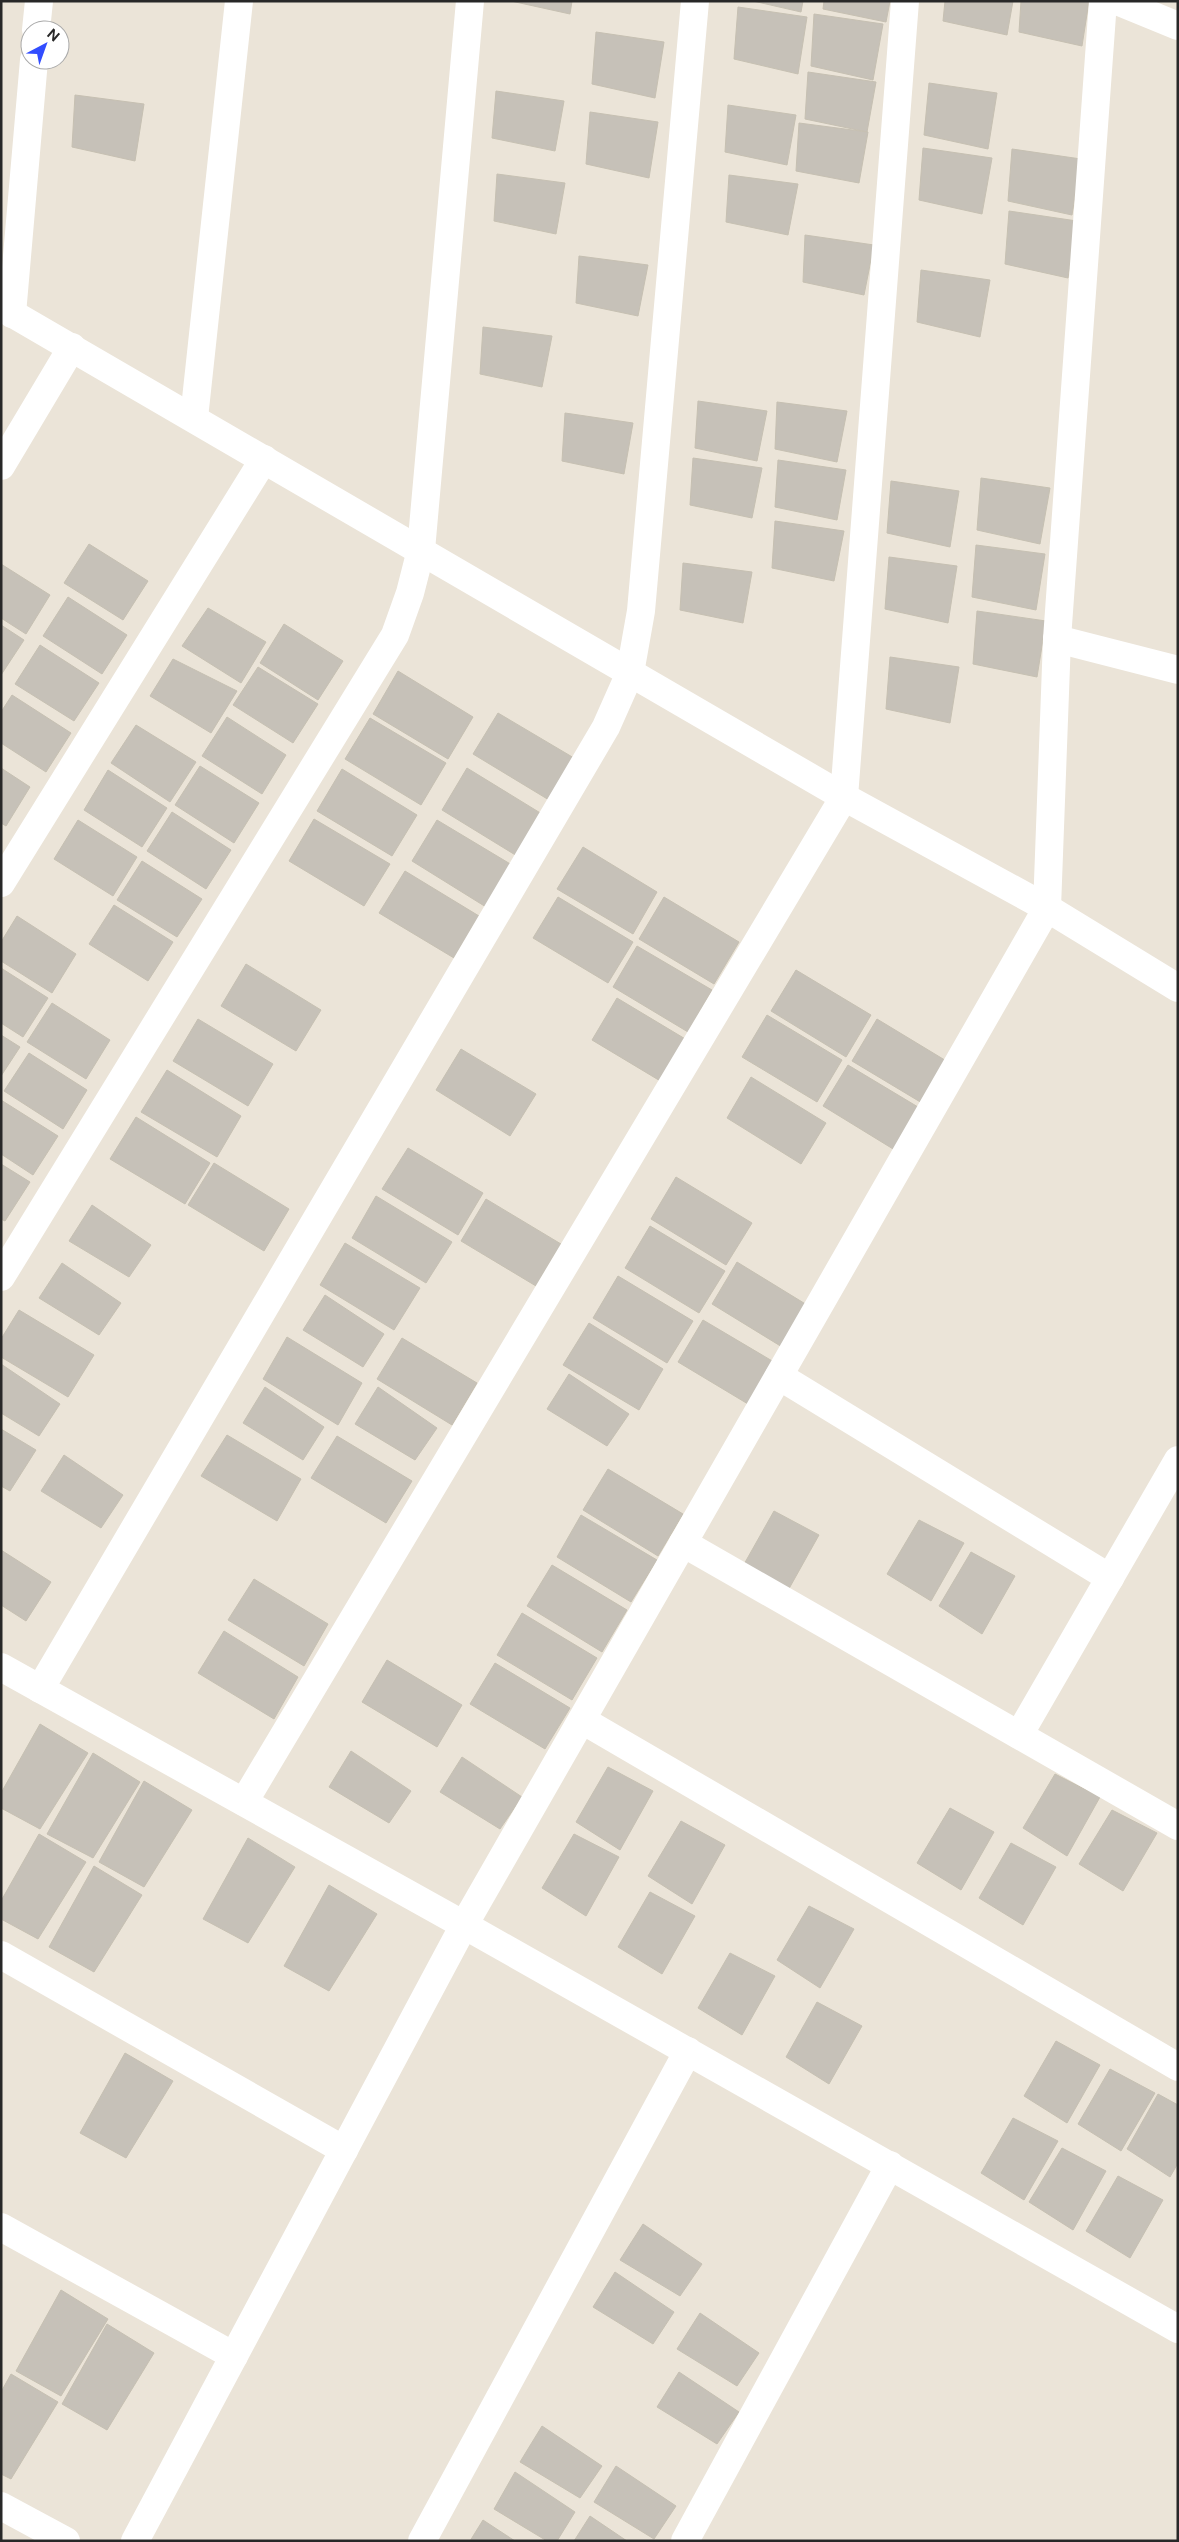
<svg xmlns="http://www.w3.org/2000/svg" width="1179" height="2542" font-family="'Public Sans',sans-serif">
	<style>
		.building { fill: #c6c1b8; stroke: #c6c0b2 }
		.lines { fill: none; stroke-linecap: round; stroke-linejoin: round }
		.minor { stroke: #fff; stroke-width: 28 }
	</style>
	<rect width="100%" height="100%" fill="#ebe4d8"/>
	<g class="building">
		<polygon points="511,1 572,1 570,14"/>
		<polygon points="753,1 803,1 801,12"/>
		<polygon points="824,1 890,1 886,22 823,9"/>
		<polygon points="945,1 1013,1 1007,35 943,21"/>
		<polygon points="1021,1 1089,1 1082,46 1019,32"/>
		<polygon points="738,7 807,17 798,74 734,59"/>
		<polygon points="814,14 883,24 873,80 811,66"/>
		<polygon points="596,32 664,42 655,98 592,84"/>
		<polygon points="808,72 876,82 867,132 805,119"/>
		<polygon points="929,83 997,93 988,149 924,135"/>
		<polygon points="496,91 564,101 555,151 492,138"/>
		<polygon points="75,95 144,104 135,161 72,147"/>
		<polygon points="728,105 796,115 787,165 725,152"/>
		<polygon points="590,112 658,122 649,178 586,164"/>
		<polygon points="799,123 868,132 859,183 796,171"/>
		<polygon points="923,148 992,158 982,214 919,200"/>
		<polygon points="1012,149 1081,159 1072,215 1008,201"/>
		<polygon points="497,174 565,183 556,234 494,221"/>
		<polygon points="729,175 798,184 788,235 726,222"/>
		<polygon points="1009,211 1077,221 1068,278 1005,264"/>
		<polygon points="805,235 874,245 864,295 803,282"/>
		<polygon points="579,256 648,265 638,316 576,303"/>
		<polygon points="921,270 990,280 980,337 917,322"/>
		<polygon points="483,327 552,336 542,387 480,374"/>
		<polygon points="698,401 767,411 757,461 695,448"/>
		<polygon points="777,402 847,411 837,462 775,449"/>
		<polygon points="565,413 633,423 624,474 562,461"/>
		<polygon points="693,458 762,468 752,518 690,505"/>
		<polygon points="778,460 846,470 837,520 775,507"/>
		<polygon points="981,478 1050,488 1040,544 977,530"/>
		<polygon points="891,481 959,491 950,547 887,533"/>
		<polygon points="775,521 844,531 834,581 772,568"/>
		<polygon points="89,544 148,581 123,620 64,583"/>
		<polygon points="976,545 1045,554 1036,610 972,597"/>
		<polygon points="889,557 957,566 948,623 885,609"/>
		<polygon points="683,563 752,572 743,623 680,610"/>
		<polygon points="1,564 50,595 26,634 1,618"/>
		<polygon points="68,597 127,635 102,674 43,636"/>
		<polygon points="208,608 266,642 241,683 182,646"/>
		<polygon points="977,611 1046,621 1037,677 973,664"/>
		<polygon points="284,624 343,661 318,700 260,663"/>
		<polygon points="1,625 24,640 1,675"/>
		<polygon points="40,645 99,683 74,721 15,684"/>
		<polygon points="890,657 959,667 950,723 886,709"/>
		<polygon points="173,659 237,691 211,733 150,696"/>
		<polygon points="258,667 318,704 293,743 233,705"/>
		<polygon points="398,671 473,717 448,759 373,714"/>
		<polygon points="12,695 71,733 46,772 1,743 1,712"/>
		<polygon points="498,713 574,758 549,800 473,754"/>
		<polygon points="227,717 286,755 262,794 202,756"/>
		<polygon points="370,718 446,763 421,805 345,759"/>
		<polygon points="136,725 196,762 170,802 111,763"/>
		<polygon points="200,766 259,803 234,843 175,805"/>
		<polygon points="1,768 30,787 6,826 1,823"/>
		<polygon points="467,768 542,814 517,856 442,810"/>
		<polygon points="342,769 417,815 392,856 317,811"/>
		<polygon points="108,770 167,808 142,847 84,810"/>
		<polygon points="172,812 231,850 206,889 147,851"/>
		<polygon points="314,819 390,864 364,906 289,861"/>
		<polygon points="78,820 137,857 113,896 54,859"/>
		<polygon points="437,820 512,865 486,907 412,861"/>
		<polygon points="583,847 657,892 633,934 557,889"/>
		<polygon points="142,861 202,899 177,937 117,900"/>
		<polygon points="405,871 479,916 454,958 379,913"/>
		<polygon points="558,897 633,942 608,983 533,938"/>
		<polygon points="664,897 739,942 714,984 639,939"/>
		<polygon points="114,905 173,942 148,981 89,944"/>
		<polygon points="17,916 76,954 52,993 1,961 1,942"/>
		<polygon points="637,946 712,990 688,1032 613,987"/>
		<polygon points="246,964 321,1010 296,1051 221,1006"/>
		<polygon points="1,968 48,998 23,1037 1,1023"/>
		<polygon points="796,970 871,1015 846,1057 771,1011"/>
		<polygon points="617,998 692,1043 667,1085 592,1040"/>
		<polygon points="52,1003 110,1040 86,1079 27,1042"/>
		<polygon points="767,1015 842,1060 817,1102 742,1057"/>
		<polygon points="198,1019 273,1064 248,1106 173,1061"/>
		<polygon points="877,1019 953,1065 927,1106 852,1061"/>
		<polygon points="1,1035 20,1047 1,1076"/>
		<polygon points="461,1049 536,1094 510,1136 436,1090"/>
		<polygon points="29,1053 87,1090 63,1129 4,1091"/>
		<polygon points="848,1065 923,1110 898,1152 823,1106"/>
		<polygon points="167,1070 241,1116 217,1157 141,1112"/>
		<polygon points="751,1077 826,1123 801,1164 727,1118"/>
		<polygon points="1,1100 58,1136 33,1175 1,1154"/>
		<polygon points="136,1117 210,1163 185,1204 110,1159"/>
		<polygon points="408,1148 483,1193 458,1235 382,1189"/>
		<polygon points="214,1163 289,1209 264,1251 188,1205"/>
		<polygon points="1,1164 30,1182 5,1221 1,1219"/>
		<polygon points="676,1177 752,1223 726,1265 651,1219"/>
		<polygon points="376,1196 452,1242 426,1283 352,1238"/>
		<polygon points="486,1199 561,1244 536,1286 461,1241"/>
		<polygon points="92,1205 151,1245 129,1277 69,1241"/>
		<polygon points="650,1226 725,1271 699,1313 625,1268"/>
		<polygon points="345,1243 420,1288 394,1330 320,1285"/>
		<polygon points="737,1262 812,1308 787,1350 712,1304"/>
		<polygon points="62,1263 121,1303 99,1335 39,1298"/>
		<polygon points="618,1276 693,1321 667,1363 593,1318"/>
		<polygon points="325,1295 384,1334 363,1367 303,1330"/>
		<polygon points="19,1310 94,1355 68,1397 1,1357 1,1339"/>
		<polygon points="703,1320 779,1365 753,1407 678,1362"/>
		<polygon points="589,1323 663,1369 639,1410 563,1365"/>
		<polygon points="287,1337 362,1383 338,1425 263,1379"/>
		<polygon points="402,1338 477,1383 452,1425 377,1379"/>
		<polygon points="1,1364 60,1404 39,1436 1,1413"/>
		<polygon points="569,1374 629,1414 607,1446 547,1409"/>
		<polygon points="265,1387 324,1427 303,1460 243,1423"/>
		<polygon points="378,1387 437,1428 415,1460 355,1424"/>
		<polygon points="1,1429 36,1450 10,1491 1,1486"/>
		<polygon points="227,1435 301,1479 277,1521 201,1476"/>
		<polygon points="337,1436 412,1481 386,1523 311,1478"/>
		<polygon points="64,1455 123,1495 101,1528 41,1491"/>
		<polygon points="608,1469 683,1514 658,1556 583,1510"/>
		<polygon points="774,1511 819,1535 786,1594 743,1566"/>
		<polygon points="581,1515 657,1560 631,1602 557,1557"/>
		<polygon points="919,1520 964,1543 931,1601 887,1574"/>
		<polygon points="1,1550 51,1582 26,1621 1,1605"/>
		<polygon points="971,1552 1015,1576 982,1634 939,1606"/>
		<polygon points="552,1565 627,1610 602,1652 527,1606"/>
		<polygon points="254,1579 328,1624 304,1666 228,1620"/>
		<polygon points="522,1613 597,1658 572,1700 497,1655"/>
		<polygon points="224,1631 298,1677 274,1719 198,1673"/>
		<polygon points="387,1660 462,1705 437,1747 362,1702"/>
		<polygon points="495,1663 570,1708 545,1749 470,1704"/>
		<polygon points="40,1724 88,1753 40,1829 1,1808 1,1793"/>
		<polygon points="351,1751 411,1791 389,1823 329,1787"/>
		<polygon points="93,1753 140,1782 93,1858 47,1834"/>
		<polygon points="462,1757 522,1797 500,1829 440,1792"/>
		<polygon points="608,1767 653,1791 620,1850 576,1822"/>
		<polygon points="1055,1774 1100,1797 1067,1856 1023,1828"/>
		<polygon points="144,1781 192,1810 144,1887 99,1862"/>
		<polygon points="950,1808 994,1832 961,1890 917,1863"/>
		<polygon points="1112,1810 1157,1833 1123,1891 1079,1864"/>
		<polygon points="681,1821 725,1845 692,1904 648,1876"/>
		<polygon points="39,1834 86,1862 38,1939 1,1919 1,1901"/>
		<polygon points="574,1834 619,1857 586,1916 542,1888"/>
		<polygon points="248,1838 295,1867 248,1943 203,1919"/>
		<polygon points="1011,1843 1056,1867 1023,1925 979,1898"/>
		<polygon points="94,1866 142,1895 94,1972 49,1947"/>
		<polygon points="329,1885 377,1914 329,1991 284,1966"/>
		<polygon points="650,1892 695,1916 662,1974 618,1947"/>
		<polygon points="809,1906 854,1929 820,1988 777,1960"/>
		<polygon points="730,1953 775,1976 742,2035 698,2008"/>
		<polygon points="817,2002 862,2026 829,2084 786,2057"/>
		<polygon points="1056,2041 1100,2065 1067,2123 1024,2096"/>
		<polygon points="125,2053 173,2081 126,2158 80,2133"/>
		<polygon points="1110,2069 1155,2093 1121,2151 1078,2124"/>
		<polygon points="1158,2094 1178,2105 1178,2163 1170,2177 1127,2149"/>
		<polygon points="1013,2118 1058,2141 1024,2200 981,2173"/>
		<polygon points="1062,2148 1106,2171 1073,2230 1029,2202"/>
		<polygon points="1118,2176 1163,2200 1130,2258 1086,2231"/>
		<polygon points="643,2224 702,2264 680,2296 620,2260"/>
		<polygon points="615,2272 674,2312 653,2344 593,2307"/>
		<polygon points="61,2290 108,2319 61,2396 16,2371"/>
		<polygon points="700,2313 759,2353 737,2386 677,2349"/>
		<polygon points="107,2324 154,2353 107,2430 62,2404"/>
		<polygon points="679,2372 739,2412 717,2444 657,2407"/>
		<polygon points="11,2374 58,2402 11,2479 1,2474 1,2392"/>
		<polygon points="542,2426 602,2466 580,2498 520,2462"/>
		<polygon points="616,2466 676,2506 654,2539 594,2502"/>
		<polygon points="515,2472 575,2512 557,2541 547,2541 494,2509"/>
		<polygon points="590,2516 627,2541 574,2541"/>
		<polygon points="483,2520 515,2541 470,2541"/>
	</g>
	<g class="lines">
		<g class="minor">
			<polyline points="1117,1 1178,26"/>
			<polyline points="36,30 39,1"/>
			<polyline points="1,307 844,797 1047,908 1178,988"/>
			<polyline points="12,314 34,60"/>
			<polyline points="194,418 239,1"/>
			<polyline points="1,466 72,347"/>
			<polyline points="1057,639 1178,670"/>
			<polyline points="1,883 264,459"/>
			<polyline points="1,1277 395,635 410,593 421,550 470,1"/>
			<polyline points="779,1376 1110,1578"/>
			<polyline points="683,1543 1178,1826"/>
			<polyline points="1,1667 464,1925 1178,2329"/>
			<polyline points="40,1689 606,727 630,673 641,611 695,1"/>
			<polyline points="582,1720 1178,2067"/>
			<polyline points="1019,1735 1178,1460"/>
			<polyline points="244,1802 844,797 905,1"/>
			<polyline points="1,1955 344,2150"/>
			<polyline points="1,2227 234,2356"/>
			<polyline points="1,2506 66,2541"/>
			<polyline points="135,2541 464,1925 1047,908 1057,639 1103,1"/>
			<polyline points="422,2541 688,2051"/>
			<polyline points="685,2541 890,2165"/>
		</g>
	</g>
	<rect width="1179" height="2542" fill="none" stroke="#282828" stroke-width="5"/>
	<g transform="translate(45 45) rotate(41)"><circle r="24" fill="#ffffff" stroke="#a9a9a9"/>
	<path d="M0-4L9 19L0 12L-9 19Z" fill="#324dff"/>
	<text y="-8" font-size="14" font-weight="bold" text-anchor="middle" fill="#282828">N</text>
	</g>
</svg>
